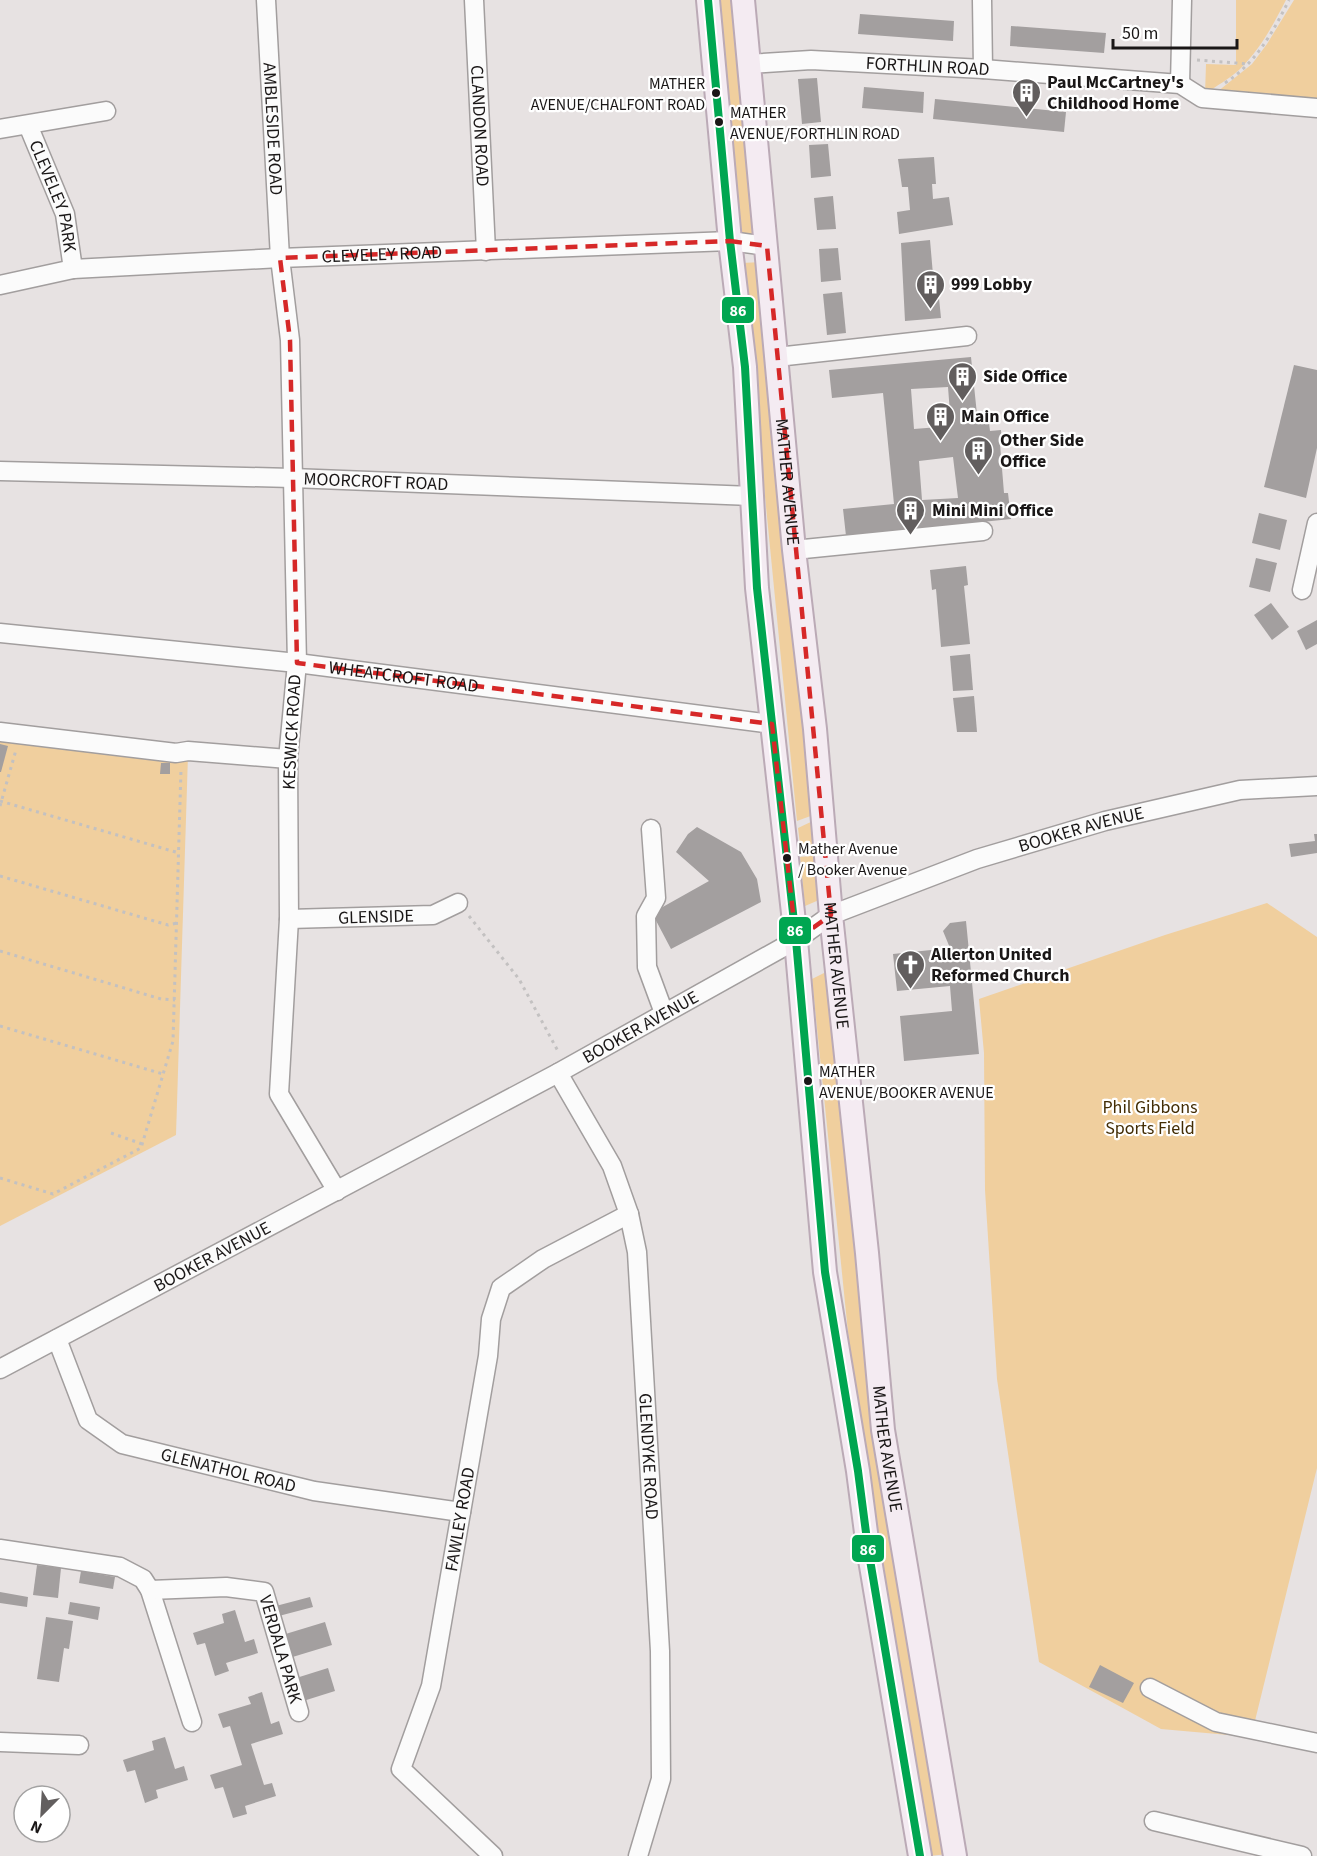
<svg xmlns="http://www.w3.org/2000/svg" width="1317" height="1856" font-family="'Source Sans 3',sans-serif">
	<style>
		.green { fill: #f0cf9e }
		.building { fill: #a39f9f; fill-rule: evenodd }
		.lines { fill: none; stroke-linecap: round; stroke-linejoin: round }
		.minor-casing { stroke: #a29e9e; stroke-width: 21 }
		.major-casing { stroke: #bbaab6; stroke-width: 26 }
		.path { stroke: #c3c1c1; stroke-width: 3; stroke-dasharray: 3 4.5; stroke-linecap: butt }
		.minor { stroke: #fbfbfb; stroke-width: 18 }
		.major { stroke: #f4ebf2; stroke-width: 22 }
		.bus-1-casing { stroke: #fff; stroke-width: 12 }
		.bus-1 { stroke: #00a651; stroke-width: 8 }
		.marked { fill: none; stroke: #d62828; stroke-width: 4.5; stroke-dasharray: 12 8; stroke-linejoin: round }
		.bus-dot { fill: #1a1717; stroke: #fff; stroke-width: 2 }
		.labels { text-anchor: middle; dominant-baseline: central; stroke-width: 4.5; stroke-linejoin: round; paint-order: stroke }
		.bus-label { font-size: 16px; fill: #1a1717; stroke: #fff; text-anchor: start }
		.street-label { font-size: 18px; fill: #1a1717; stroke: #fff }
		.poi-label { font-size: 18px; font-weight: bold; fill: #1a1717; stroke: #fff; text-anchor: start }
		.park-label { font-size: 18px; fill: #432d04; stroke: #fff }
		.line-badge { stroke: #fff; stroke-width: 2 }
		.badge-label { font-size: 16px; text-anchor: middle; font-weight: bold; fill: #fff }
	</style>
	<rect width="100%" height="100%" fill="#e7e2e2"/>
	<g class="green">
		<polygon points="716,0 737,0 759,239 739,238"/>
		<path d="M1236,0h50c-13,25 -26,50 -47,70 -10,9 -23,16 -34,24l1,-30 30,1z"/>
		<polygon points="1294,0 1317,0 1317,103 1212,96 1252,64 1267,44"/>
		<polygon points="762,262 816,814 797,821 742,263"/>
		<polygon points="0,724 188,755 176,1135 0,1226"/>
		<polygon points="817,819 820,850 801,852 798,828"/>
		<polygon points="822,855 826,897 805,906 800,857"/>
		<polygon points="1267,903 1317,937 1317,1468 1251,1737 1161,1729 1039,1662 997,1379 985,1190 984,1053 979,999 1165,935"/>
		<polygon points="832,969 948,1854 929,1856 924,1839 853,1381 812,979"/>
	</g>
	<g class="building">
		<polygon points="860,14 954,21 953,41 858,34"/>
		<polygon points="1011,26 1106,33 1104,53 1010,46"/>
		<polygon points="817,78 821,122 802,124 798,79"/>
		<polygon points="864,87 924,92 923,113 862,108"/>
		<polygon points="935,99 1066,112 1064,132 933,119"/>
		<polygon points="828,144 831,176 811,178 809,145"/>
		<polygon points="934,157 936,184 932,184 933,199 949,197 953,225 899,234 897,212 910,210 908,187 902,187 898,159"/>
		<polygon points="833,196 836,229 817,230 814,198"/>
		<polygon points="930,240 935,298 939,298 941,318 905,321 901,243"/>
		<polygon points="838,248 841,280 821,282 819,249"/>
		<polygon points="842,292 846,333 827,335 823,294"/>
		<path d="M971,357l7,67 11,-1 1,8 11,-1 1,14h-2l4,49h4l3,26 -165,17 -3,-27 51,-5 -11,-111 -51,5 -3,-28zM948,387l3,39 -37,3 -3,-40zM953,457l5,41 -36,2 -3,-39z"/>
		<polygon points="1294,365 1317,370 1317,448 1306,498 1264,487"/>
		<polygon points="1259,513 1287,520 1280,550 1252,543"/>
		<polygon points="1256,558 1277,563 1270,592 1249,587"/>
		<polygon points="966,566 968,585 964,586 970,644 941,647 936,589 932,590 930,570"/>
		<polygon points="1271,603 1289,627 1272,640 1254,615"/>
		<polygon points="1317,620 1317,644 1306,650 1297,631"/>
		<polygon points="970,654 973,690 953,691 950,656"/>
		<polygon points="974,696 977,732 957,732 953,698"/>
		<polygon points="0,744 8,746 1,772 0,772"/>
		<polygon points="161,763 170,763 170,774 160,774"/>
		<polygon points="697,827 741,852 757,879 761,902 671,949 652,913 709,881 676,852 688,834"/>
		<polygon points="1314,834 1317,834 1317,853 1291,857 1289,844 1315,841"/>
		<polygon points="966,921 979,1054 904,1061 900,1016 952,1011 950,986 897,991 893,954 950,948 943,931 950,923"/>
		<polygon points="37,1565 61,1568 58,1598 33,1595"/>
		<polygon points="81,1571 115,1577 113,1589 79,1583"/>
		<polygon points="0,1592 28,1597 27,1607 0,1603"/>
		<polygon points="310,1597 313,1607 275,1617 272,1607"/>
		<polygon points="70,1602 100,1607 98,1620 68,1614"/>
		<polygon points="235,1610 245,1642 254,1639 258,1653 226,1663 229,1671 215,1676 205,1643 197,1645 193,1633 224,1623 222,1614"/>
		<polygon points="46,1617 73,1621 69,1649 64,1648 59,1682 37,1679"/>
		<polygon points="325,1622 332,1645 286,1659 279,1636"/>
		<polygon points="1100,1665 1134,1683 1123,1703 1089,1687"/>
		<polygon points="328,1668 335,1691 300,1702 293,1679"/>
		<polygon points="262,1692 271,1724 279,1721 283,1734 251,1744 264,1785 272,1783 276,1796 245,1806 247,1814 233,1818 223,1787 215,1789 210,1775 242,1765 230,1726 223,1728 218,1714 251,1704 248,1697"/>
		<polygon points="165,1737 175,1769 184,1766 188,1780 156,1790 158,1798 145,1803 135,1770 127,1772 123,1760 154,1750 152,1741"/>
	</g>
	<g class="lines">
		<defs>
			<g id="minor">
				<path id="s1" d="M266,0l14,258 10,82 7,323 -9,96 1,160 -10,175 58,97"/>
				<path id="s2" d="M474,0l12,251"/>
				<polyline points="982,0 983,69"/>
				<path id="s3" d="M748,64l63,-4 172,9 197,15 22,14 115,10"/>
				<polyline points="1180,84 1182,0"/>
				<path id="s4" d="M28,125l37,89 8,55"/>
				<polyline points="0,129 106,111"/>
				<path id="s5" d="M0,285l73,-16 207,-11 450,-17 37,5"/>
				<polyline points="777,357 967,336"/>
				<path id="s6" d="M0,471l292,7 460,18"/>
				<polyline points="794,550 983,531"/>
				<polyline points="1302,590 1317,523"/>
				<path id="s7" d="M0,633l297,30 475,61"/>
				<polyline points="0,732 176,753 188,751 288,759"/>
				<polyline points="651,829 656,898 646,916 647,967 664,1013"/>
				<path id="s8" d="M289,919l144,-4 25,-12"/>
				<path id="s9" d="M558,1073l54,93 17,48 8,38 23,399 1,128 -23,77"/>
				<path id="s10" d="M57,1339l31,81 34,24 192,47 147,21"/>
				<path id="s11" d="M0,1369l558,-296 238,-133 35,-25 146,-56 128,-38 135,-31 77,-4"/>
				<polyline points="0,1549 120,1567 143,1579 150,1590 192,1722"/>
				<path id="s12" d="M150,1590l76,-3 38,5 35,120"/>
				<polyline points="1150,1688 1216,1722 1317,1743"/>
				<polyline points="0,1742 79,1745"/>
				<polyline points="1154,1821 1302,1856"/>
				<path id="s13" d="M493,1856l-92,-87 30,-83 57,-330 3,-37 10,-31 42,-29 86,-45"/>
			</g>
			<g id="major">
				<polyline points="708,0 730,241 745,367 757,588 796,940 825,1272 858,1471 868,1548 920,1856"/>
				<path id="s14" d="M743,0l51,550 21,179 16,186 36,338 16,177 72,426"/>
			</g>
		</defs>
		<use href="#minor" class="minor-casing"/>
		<use href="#major" class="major-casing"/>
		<g class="path">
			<polyline points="1197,60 1249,64"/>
			<path d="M1225,83c31,-20 48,-51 64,-83"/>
			<polyline points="0,801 179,853"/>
			<polyline points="0,806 16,750"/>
			<polyline points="0,876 168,925 177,923"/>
			<polyline points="469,916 519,979 559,1053"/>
			<polyline points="0,951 161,999 175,1000"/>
			<polyline points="0,1026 163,1074"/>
			<polyline points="111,1133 142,1144"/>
			<polyline points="0,1178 53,1194 141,1148 173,1041 181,769"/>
		</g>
		<use href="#minor" class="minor"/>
		<use href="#major" class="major"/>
		<defs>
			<polyline id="bus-1" points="708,0 730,241 745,367 757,588 796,940 825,1272 858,1471 868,1548 920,1856"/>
		</defs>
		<use href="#bus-1" class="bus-1-casing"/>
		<use href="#bus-1" class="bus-1"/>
	</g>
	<path class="marked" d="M730,241l37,5 64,669 -35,25 -24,-216 -475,-61 -7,-323 -10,-82z"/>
	<defs>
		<symbol id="building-pin" viewBox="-11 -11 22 30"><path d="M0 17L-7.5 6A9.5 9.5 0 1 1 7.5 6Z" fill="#625e5e" stroke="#fff"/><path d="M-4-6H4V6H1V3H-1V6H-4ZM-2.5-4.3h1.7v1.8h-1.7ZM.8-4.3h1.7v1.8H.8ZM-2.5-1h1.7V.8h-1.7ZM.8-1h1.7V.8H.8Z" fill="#fff"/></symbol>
		<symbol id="church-pin" viewBox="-11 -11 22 30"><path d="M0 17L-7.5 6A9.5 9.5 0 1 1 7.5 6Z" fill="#625e5e" stroke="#fff"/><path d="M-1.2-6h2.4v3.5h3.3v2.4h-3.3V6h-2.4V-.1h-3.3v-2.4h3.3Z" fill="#fff"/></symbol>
	</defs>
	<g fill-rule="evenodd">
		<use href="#building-pin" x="1010" y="76" width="33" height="45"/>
		<use href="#building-pin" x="914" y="268" width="33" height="45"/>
		<use href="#building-pin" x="946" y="360" width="33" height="45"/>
		<use href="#building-pin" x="924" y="400" width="33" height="45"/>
		<use href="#building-pin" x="962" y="434" width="33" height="45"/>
		<use href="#building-pin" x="894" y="494" width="33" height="45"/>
		<use href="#church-pin" x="894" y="948" width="33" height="45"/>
	</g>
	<g class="bus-dot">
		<circle cx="716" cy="93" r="5"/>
		<circle cx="719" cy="122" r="5"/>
		<circle cx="787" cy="858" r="5"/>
		<circle cx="808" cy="1081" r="5"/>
	</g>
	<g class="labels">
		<g class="bus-label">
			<text x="705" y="84" text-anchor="end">MATHER<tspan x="705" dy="21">AVENUE/CHALFONT ROAD</tspan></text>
			<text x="730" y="113">MATHER<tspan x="730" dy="21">AVENUE/FORTHLIN ROAD</tspan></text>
			<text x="798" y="849">Mather Avenue<tspan x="798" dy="21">/ Booker Avenue</tspan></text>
			<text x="819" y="1072">MATHER<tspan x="819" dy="21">AVENUE/BOOKER AVENUE</tspan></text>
		</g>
		<g class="street-label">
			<text stroke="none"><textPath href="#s3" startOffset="180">FORTHLIN ROAD</textPath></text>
			<text stroke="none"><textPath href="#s2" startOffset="126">CLANDON ROAD</textPath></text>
			<text stroke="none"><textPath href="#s1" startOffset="129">AMBLESIDE ROAD</textPath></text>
			<text stroke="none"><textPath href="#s4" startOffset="76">CLEVELEY PARK</textPath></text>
			<text stroke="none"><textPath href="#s5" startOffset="384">CLEVELEY ROAD</textPath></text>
			<text stroke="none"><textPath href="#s6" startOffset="376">MOORCROFT ROAD</textPath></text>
			<text stroke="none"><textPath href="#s14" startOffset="484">MATHER AVENUE</textPath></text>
			<text stroke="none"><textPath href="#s7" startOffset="406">WHEATCROFT ROAD</textPath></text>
			<text transform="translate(292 732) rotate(-87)">KESWICK ROAD</text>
			<text stroke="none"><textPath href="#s11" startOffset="1212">BOOKER AVENUE</textPath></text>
			<text stroke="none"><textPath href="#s8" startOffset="87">GLENSIDE</textPath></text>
			<text stroke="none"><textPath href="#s14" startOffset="970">MATHER AVENUE</textPath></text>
			<text stroke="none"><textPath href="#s11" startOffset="726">BOOKER AVENUE</textPath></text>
			<text stroke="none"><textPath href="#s11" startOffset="240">BOOKER AVENUE</textPath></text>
			<text stroke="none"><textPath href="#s14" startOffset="1456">MATHER AVENUE</textPath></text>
			<text stroke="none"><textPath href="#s9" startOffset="402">GLENDYKE ROAD</textPath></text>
			<text stroke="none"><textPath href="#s10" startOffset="238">GLENATHOL ROAD</textPath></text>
			<text stroke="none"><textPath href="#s13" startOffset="384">FAWLEY ROAD</textPath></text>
			<text stroke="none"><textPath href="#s12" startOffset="174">VERDALA PARK</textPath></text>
		</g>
		<g class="poi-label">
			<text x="1047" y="82">Paul McCartney's<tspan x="1047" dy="21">Childhood Home</tspan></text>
			<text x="951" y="284">999 Lobby</text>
			<text x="983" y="376">Side Office</text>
			<text x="961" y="416">Main Office</text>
			<text x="1000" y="440">Other Side<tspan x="1000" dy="21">Office</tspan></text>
			<text x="932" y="510">Mini Mini Office</text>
			<text x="931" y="954">Allerton United<tspan x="931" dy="21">Reformed Church</tspan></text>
		</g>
		<g class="park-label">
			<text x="1150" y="1107">Phil Gibbons<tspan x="1150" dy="21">Sports Field</tspan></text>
		</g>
	</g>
	<g class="line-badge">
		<rect x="721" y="296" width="34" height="28" rx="6" fill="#00a651"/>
		<rect x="778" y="916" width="34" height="29" rx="6" fill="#00a651"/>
		<rect x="851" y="1534" width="34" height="29" rx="6" fill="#00a651"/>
	</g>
	<g class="badge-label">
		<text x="738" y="316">86</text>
		<text x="795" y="936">86</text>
		<text x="868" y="1555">86</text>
	</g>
	<g transform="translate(42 1814) rotate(204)"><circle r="28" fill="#ffffff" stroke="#a3a2a2" stroke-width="1.5"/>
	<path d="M0-4.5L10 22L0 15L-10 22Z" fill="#625e5e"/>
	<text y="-9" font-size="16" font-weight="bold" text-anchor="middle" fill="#1a1717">N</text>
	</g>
	<path d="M1113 39v9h124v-9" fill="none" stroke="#1a1717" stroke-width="3"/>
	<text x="1122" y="39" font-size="18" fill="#1a1717" stroke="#ffffff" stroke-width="4.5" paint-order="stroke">50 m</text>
</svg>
